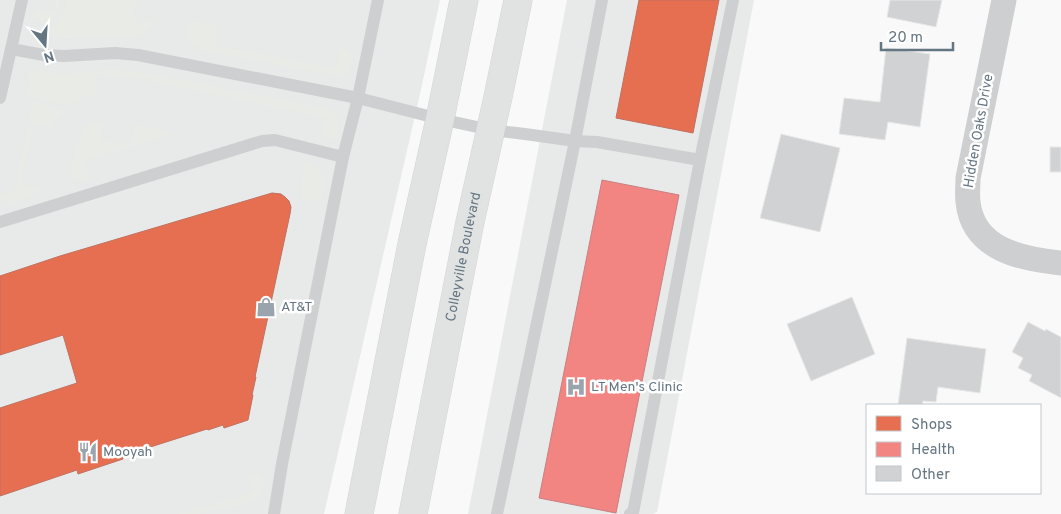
<svg xmlns="http://www.w3.org/2000/svg" width="1061" height="514" font-family="Overpass,sans-serif">
	<style>
		.built { fill: #e8e9e9 }
		.green { fill: #e8ebe6 }
		.shops { fill: #e76f51; stroke: #c07160 }
		.health { fill: #f28482; stroke: #c88082 }
		.building { fill: #d0d2d3; stroke: #e8e8e8 }
		.lines { fill: none; stroke-linecap: round; stroke-linejoin: round }
		.primary-casing { stroke: #d5d6d7; stroke-width: 29 }
		.lane { stroke: #cecfd0; stroke-width: 12 }
		.street { stroke: #cecfd0; stroke-width: 25 }
		.primary { stroke: #e1e2e2; stroke-width: 28 }
		.labels { text-anchor: middle; dominant-baseline: central; stroke-width: 5; stroke-linejoin: round; paint-order: stroke }
		.street-label { font-size: 14px; fill: #657683; stroke: #fff }
		.poi-label { font-size: 14px; fill: #657683; stroke: #fff; text-anchor: start }
	</style>
	<rect width="100%" height="100%" fill="#f9f9f9"/>
	<g class="built">
		<polygon points="0,0 440,0 422,85 324,514 0,514"/>
		<polygon points="567,0 754,0 657,512 653,514 468,514"/>
	</g>
	<g class="green">
		<path d="M56,0h4c-3,12 -3,19 -15,25l-12,-9 1,-6 1,-1 18,5z"/>
		<path d="M66,0h71l-3,14 5,11 15,-5c-3,8 -7,13 -16,16 -12,4 -27,-1 -39,0 -18,0 -34,5 -51,1l-2,-7c17,-8 16,-13 20,-30z"/>
		<path d="M196,21l22,5 -4,19 121,23 5,-19c1,0 7,1 8,2 5,4 5,15 0,20 -2,3 -7,4 -11,5l-136,-26c-12,-6 -26,-26 -5,-29z"/>
		<path d="M36,69l15,4 18,1 25,-3 1,1 1,23 -14,3 -14,8 -42,-10c5,-6 5,-13 1,-20z"/>
		<path d="M102,69l34,2 192,38 10,6c2,8 0,17 -4,24l-12,-2 3,-19 -179,-38 -11,-2 -36,-2 -1,-4z"/>
		<polygon points="33,102 62,110 63,112 55,121 52,129 28,122"/>
		<path d="M98,123l5,1 -2,18 31,1 3,-16 2,-2 34,7v2l-87,27 6,19 -10,2 -8,-6 -1,-4c4,-19 4,-46 27,-49z"/>
		<polygon points="28,126 33,127 21,184 39,189 38,192 35,195 15,203 6,203 0,199 0,195 11,192 16,184"/>
		<path d="M304,160c10,4 22,15 20,27 0,6 -2,11 -3,16l-19,-4 -1,-10z"/>
		<path d="M256,473c5,3 8,6 8,12 -1,19 -33,22 -46,24 -7,1 -13,4 -19,5 -7,0 -14,0 -20,0l74,-22 -5,-18z"/>
	</g>
	<g class="shops">
		<polygon points="639,0 719,0 693,133 616,118"/>
		<polygon points="272,193 281,194 285,197 289,201 291,207 290,214 255,377 256,377 252,395 253,395 248,420 224,428 223,425 208,430 207,429 122,456 123,459 78,474 77,470 0,496 0,408 77,383 63,335 0,355 0,276 60,256"/>
	</g>
	<polygon class="health" points="602,180 679,195 616,513 539,498"/>
	<g class="building">
		<polygon points="890,0 942,0 936,27 887,17"/>
		<polygon points="886,48 930,54 920,127 888,122 885,140 839,134 844,98 880,102"/>
		<polygon points="781,134 840,148 820,232 760,218"/>
		<rect x="1050" y="147" width="11" height="25"/>
		<polygon points="852,297 875,354 811,381 787,324"/>
		<polygon points="1028,322 1045,331 1046,329 1061,337 1061,398 1029,381 1032,375 1018,368 1023,358 1012,352"/>
		<polygon points="907,338 986,349 980,393 938,387 936,402 923,401 922,405 898,405"/>
	</g>
	<g class="lines">
		<defs>
			<g id="primary">
				<polyline points="359,514 412,244 440,119 464,0"/>
				<path id="s1" d="M413,514l57,-292 28,-125 20,-97"/>
			</g>
		</defs>
		<use href="#primary" class="primary-casing"/>
		<g class="lane">
			<polyline points="11,49 44,55 64,56 115,53 138,55 358,98 440,119 491,130 525,134 575,141 597,142 700,160"/>
			<polyline points="0,98 22,0"/>
			<polyline points="0,222 262,141 275,140 343,157"/>
			<polyline points="274,514 282,464 343,157 358,98 378,0"/>
			<polyline points="497,514 575,141 602,0"/>
			<polyline points="630,514 633,513 700,160 733,0"/>
		</g>
		<path class="street" d="M1004,0l-36,178c0,8 -1,16 0,24 5,48 54,57 93,61"/>
		<use href="#primary" class="primary"/>
	</g>
	<defs>
		<symbol id="shop-bare" viewBox="-9 -9 18 18"><path d="M-5-2.5h2.3a2.7 3.5 0 0 1 5.4 0H5L5.5 6h-11ZM-1.5-2.5h3a1.5 2.3 0 0 0-3 0Z" fill="#99a4ac" stroke="#fff" stroke-width="2.5" paint-order="stroke"/></symbol>
		<symbol id="hospital-bare" viewBox="-9 -9 18 18"><path d="M-5-5h3v3.5h4V-5h3V5h-3V1.5h-4V5h-3Z" fill="#99a4ac" stroke="#fff" stroke-width="2.5" paint-order="stroke"/></symbol>
		<symbol id="restaurant-bare" viewBox="-9 -9 18 18"><path d="M-5-6h1v4h1v-4h1v4h1v-4h1v5L-1.5 .5V6h-2V.5L-5-1ZM5-6V6H3V1.5H1.5Q1.5-4 5-6Z" fill="#99a4ac" stroke="#fff" stroke-width="2.5" paint-order="stroke"/></symbol>
	</defs>
	<g fill-rule="evenodd">
		<use href="#shop-bare" x="252" y="293" width="28" height="28"/>
		<use href="#hospital-bare" x="562" y="373" width="28" height="28"/>
		<use href="#restaurant-bare" x="74" y="438" width="28" height="28"/>
	</g>
	<g class="labels">
		<g class="street-label">
			<text transform="translate(979 131) rotate(-80)">Hidden Oaks Drive</text>
			<text stroke="none"><textPath href="#s1" startOffset="262">Colleyville Boulevard</textPath></text>
		</g>
		<g class="poi-label">
			<text x="281" y="307">AT&amp;T</text>
			<text x="591" y="387">LT Men's Clinic</text>
			<text x="103" y="452">Mooyah</text>
		</g>
	</g>
	<rect x="866" y="404" width="175" height="90" fill="#ffffff" stroke="#c1c8cd"/>
	<rect x="876" y="416" width="25" height="15" fill="#e76f51" stroke="#c1c8cd"/>
	<text x="911" y="429" font-size="15" fill="#657683">Shops</text>
	<rect x="876" y="442" width="25" height="15" fill="#f28482" stroke="#c1c8cd"/>
	<text x="911" y="454" font-size="15" fill="#657683">Health</text>
	<rect x="876" y="466" width="25" height="15" fill="#d0d2d3" stroke="#c1c8cd"/>
	<text x="911" y="479" font-size="15" fill="#657683">Other</text>
	<g transform="translate(45 45) rotate(162)" stroke="#ffffff" stroke-width="4" paint-order="stroke">
	<path d="M0-4L9 19L0 12L-9 19Z" fill="#657683"/>
	<text y="-8" font-size="14" font-weight="bold" text-anchor="middle" fill="#657683">N</text>
	</g>
	<path d="M881 42v8h72v-8" fill="none" stroke="#657683" stroke-width="2.5"/>
	<text x="888" y="42" font-size="15" fill="#657683" stroke="#ffffff" stroke-width="4" paint-order="stroke">20 m</text>
</svg>
